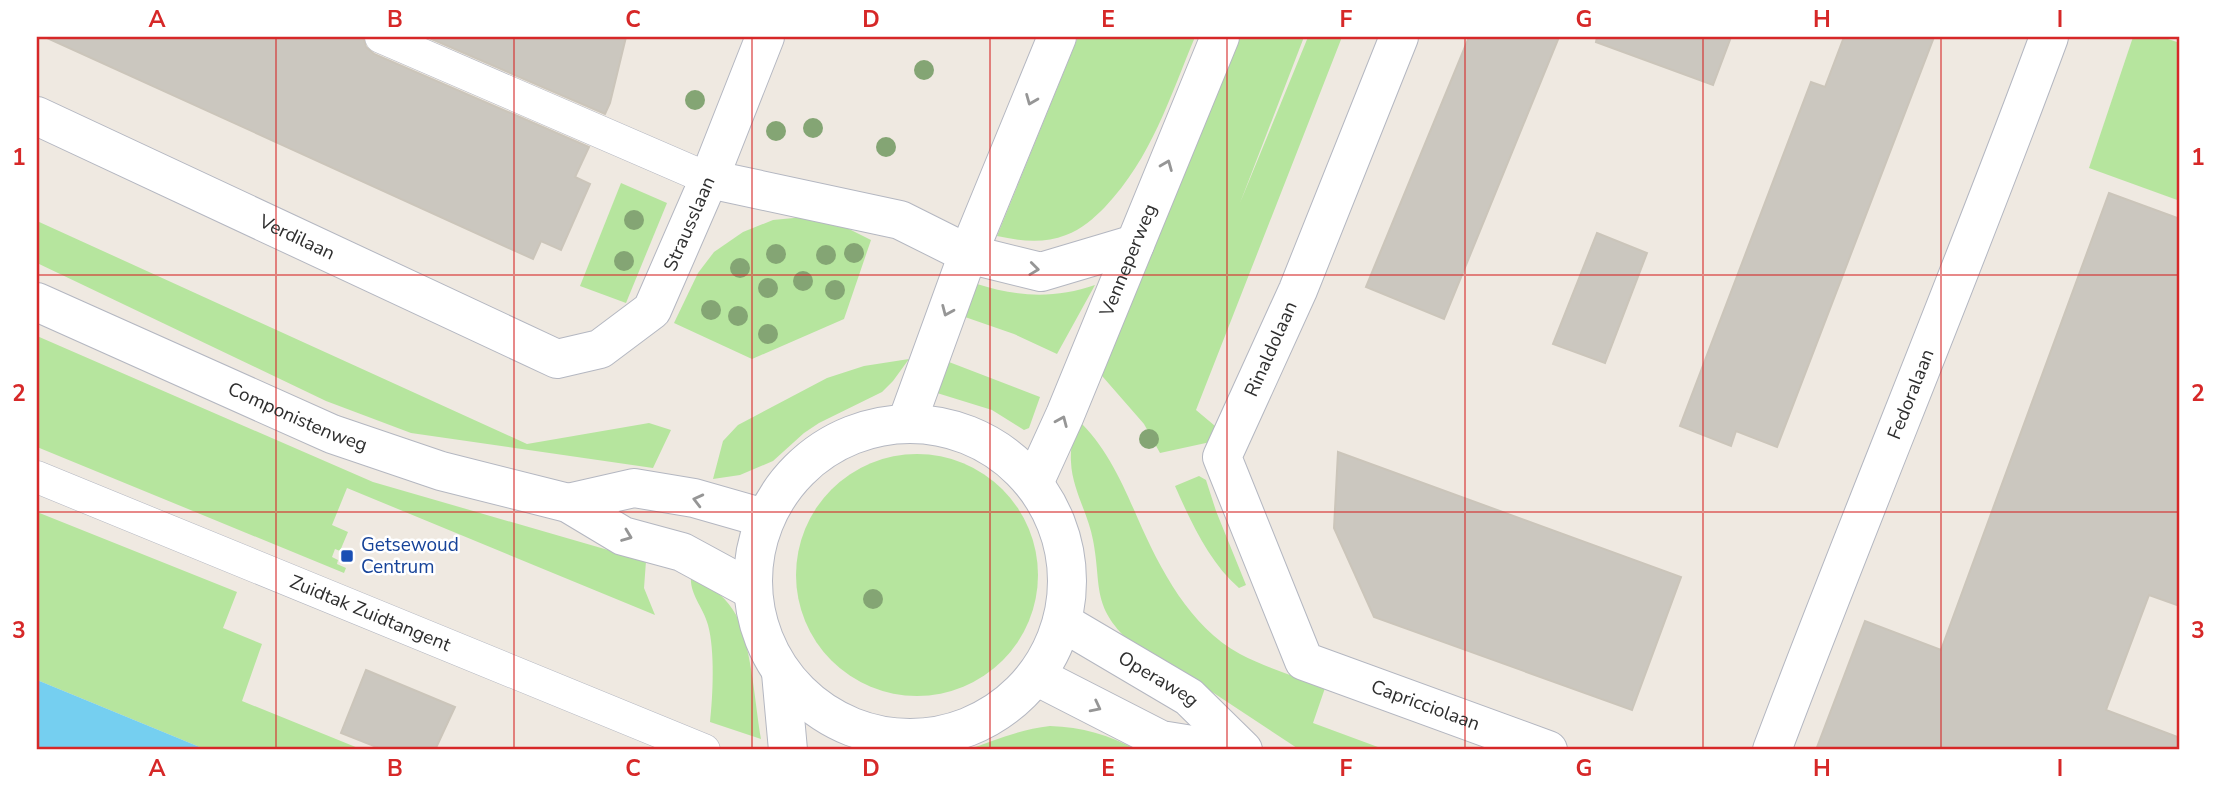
<svg xmlns="http://www.w3.org/2000/svg" width="2217" height="787" font-family="'Nunito Sans',sans-serif">
	<style>
		.green { fill: #b6e59e }
		.water { fill: #75cff0 }
		.building { fill: #cbc7bf; stroke: #cbc5ba; stroke-width: 2 }
		.lines { fill: none; stroke-linecap: round; stroke-linejoin: round }
		.service-casing { stroke: #b4b7c1; stroke-width: 33 }
		.minor-casing { stroke: #b4b7c1; stroke-width: 40 }
		.tertiary-casing { stroke: #b4b7c1; stroke-width: 40 }
		.secondary-casing { stroke: #b4b7c1; stroke-width: 40 }
		.service { stroke: #fff; stroke-width: 32 }
		.minor { stroke: #fff; stroke-width: 38 }
		.tertiary { stroke: #fff; stroke-width: 38 }
		.secondary { stroke: #fff; stroke-width: 38 }
		.tree { fill: #84a574 }
		.oneway { stroke: #969696 }
		.grid { fill: none; stroke: #d62828; stroke-width: 2; stroke-opacity: 0.55 }
		.transit-dot { fill: #1a4fb4; stroke: #fff; stroke-width: 2.5 }
		.labels { text-anchor: middle; dominant-baseline: central; stroke-width: 5; stroke-linejoin: round; paint-order: stroke }
		.street-label { font-size: 19px; fill: #2e2e2e; stroke: #fff }
		.transit-label { font-size: 19px; fill: #164399; stroke: #fff; text-anchor: start }
		.neatline { fill: none; stroke: #d62828; stroke-width: 2.5 }
		.grid-label { font-size: 23px; text-anchor: middle; font-weight: bold; fill: #d62828 }
	</style>
	<rect width="100%" height="100%" fill="#efe9e1"/>
	<g class="green">
		<path d="M1078,37h117c-26,62 -43,120 -90,170 -11,11 -24,23 -39,28 -23,9 -45,6 -69,1z"/>
		<polygon points="1236,37 1304,37 1240,203 1308,37 1342,37 1196,410 1221,431 1215,441 1160,453 1144,424 1096,369"/>
		<polygon points="2133,37 2162,37 2180,43 2180,201 2089,168"/>
		<polygon points="621,183 667,203 626,303 580,286"/>
		<polygon points="804,217 837,223 871,240 844,319 752,359 674,323 698,273 714,252 743,232 773,220"/>
		<polygon points="37,221 527,444 649,423 671,430 653,468 411,433 326,401 37,263"/>
		<path d="M977,284c40,13 78,15 118,1l-38,69 -43,-20 -49,-17z"/>
		<polygon points="37,336 373,482 646,561 644,588 655,615 347,488 332,525 348,532 340,551 335,549 332,557 338,560 337,564 346,568 344,573 37,447"/>
		<polygon points="909,359 893,381 882,392 819,423 804,433 773,461 740,475 713,479 723,441 738,425 827,378 864,366"/>
		<polygon points="949,362 1040,397 1029,428 1024,430 992,410 937,393"/>
		<path d="M1077,419c29,27 46,65 61,100 22,50 52,108 102,135 27,14 57,23 85,34l-12,35 73,27h-86l-106,-70 -64,-38c-39,-37 -28,-55 -37,-102 -5,-27 -21,-51 -22,-78 -1,-14 3,-29 6,-43z"/>
		<circle cx="917" cy="575" r="121"/>
		<path d="M1199,476l7,4 10,31 30,74 -7,3c-30,-26 -48,-66 -64,-102z"/>
		<polygon points="37,512 237,592 223,628 262,644 242,701 363,750 207,750 37,680"/>
		<path d="M691,574c16,10 32,20 42,36 18,26 22,96 28,129l-51,-17c3,-26 5,-72 -2,-97 -5,-19 -19,-30 -17,-51z"/>
		<path d="M1050,726c32,1 59,9 87,24h-171c28,-9 54,-21 84,-24z"/>
	</g>
	<polygon class="water" points="37,680 207,750 37,750"/>
	<g class="building">
		<polygon points="45,37 363,37 366,47 374,54 589,147 575,177 590,184 561,250 541,241 533,259"/>
		<polygon points="427,37 626,37 610,103 605,114"/>
		<polygon points="1469,37 1559,37 1444,319 1366,287"/>
		<polygon points="1597,37 1731,37 1713,85 1596,42"/>
		<polygon points="1844,37 1934,37 1777,447 1736,431 1731,446 1680,426 1811,82 1825,87"/>
		<polygon points="2109,193 2180,219 2180,606 2149,595 2106,710 2180,738 2180,750 1816,750 1865,621 1941,650"/>
		<polygon points="1597,233 1647,253 1605,363 1553,344"/>
		<polygon points="1338,452 1681,577 1632,710 1374,617 1334,528"/>
		<polygon points="366,670 455,707 435,750 384,750 341,733"/>
	</g>
	<g class="lines">
		<defs>
			<g id="service">
				<polyline points="381,37 709,179"/>
				<path id="s1" d="M37,477l667,273"/>
			</g>
			<g id="minor">
				<path id="s2" d="M1399,37l-101,253 -76,167 82,204 244,89"/>
				<path id="s3" d="M37,116l520,243 43,-10 52,-39 57,-131 56,-142"/>
				<polyline points="709,179 900,220 968,254 1041,272 1135,244"/>
				<path id="s4" d="M1772,750c90,-239 189,-474 277,-713"/>
			</g>
			<g id="tertiary">
				<polyline points="907,422 968,254 1057,37"/>
				<path id="s5" d="M1034,483l31,-68 155,-378"/>
				<polyline points="781,673 788,750"/>
				<polyline points="905,750 909,739"/>
			</g>
			<g id="secondary">
				<path id="s6" d="M37,302l295,132 109,37 127,32 55,33 59,16 70,38"/>
				<circle cx="910" cy="581" r="157"/>
				<polyline points="568,503 634,488 694,498 764,518"/>
				<path id="s7" d="M1062,622l127,75 54,53"/>
				<polyline points="1036,676 1161,740 1223,750"/>
			</g>
		</defs>
		<use href="#service" class="service-casing"/>
		<use href="#minor" class="minor-casing"/>
		<use href="#tertiary" class="tertiary-casing"/>
		<use href="#secondary" class="secondary-casing"/>
		<use href="#service" class="service"/>
		<use href="#minor" class="minor"/>
		<use href="#tertiary" class="tertiary"/>
		<use href="#secondary" class="secondary"/>
	</g>
	<g class="tree">
		<circle cx="924" cy="70" r="10"/>
		<circle cx="695" cy="100" r="10"/>
		<circle cx="813" cy="128" r="10"/>
		<circle cx="776" cy="131" r="10"/>
		<circle cx="886" cy="147" r="10"/>
		<circle cx="634" cy="220" r="10"/>
		<circle cx="854" cy="253" r="10"/>
		<circle cx="776" cy="254" r="10"/>
		<circle cx="826" cy="255" r="10"/>
		<circle cx="624" cy="261" r="10"/>
		<circle cx="740" cy="268" r="10"/>
		<circle cx="803" cy="281" r="10"/>
		<circle cx="768" cy="288" r="10"/>
		<circle cx="835" cy="290" r="10"/>
		<circle cx="711" cy="310" r="10"/>
		<circle cx="738" cy="316" r="10"/>
		<circle cx="768" cy="334" r="10"/>
		<circle cx="1149" cy="439" r="10"/>
		<circle cx="873" cy="599" r="10"/>
	</g>
	<defs><path id="oneway-chevron" d="M-2-3.5L2.5 0L-2 3.5" fill="none" stroke-width="1.6" stroke-linecap="round" stroke-linejoin="round" transform="scale(1.75)"/></defs>
	<g class="oneway">
		<use href="#oneway-chevron" transform="translate(1031 100) rotate(112)"/>
		<use href="#oneway-chevron" transform="translate(1167 165) rotate(-68)"/>
		<use href="#oneway-chevron" transform="translate(1034 269) rotate(7)"/>
		<use href="#oneway-chevron" transform="translate(947 311) rotate(113)"/>
		<use href="#oneway-chevron" transform="translate(1062 421) rotate(-67)"/>
		<use href="#oneway-chevron" transform="translate(698 500) rotate(-166)"/>
		<use href="#oneway-chevron" transform="translate(627 536) rotate(21)"/>
		<use href="#oneway-chevron" transform="translate(1096 707) rotate(27)"/>
	</g>
	<path class="grid" d="M276,37v713M514,37v713M752,37v713M990,37v713M1227,37v713M1465,37v713M1703,37v713M1941,37v713M37,275h2143M37,512h2143"/>
	<rect class="transit-dot" x="340" y="549" width="14" height="14" rx="3.5"/>
	<g class="labels">
		<g class="street-label">
			<text stroke="none"><textPath href="#s3" startOffset="777">Strausslaan</textPath></text>
			<text stroke="none"><textPath href="#s3" startOffset="287">Verdilaan</textPath></text>
			<text stroke="none"><textPath href="#s5" startOffset="242">Venneperweg</textPath></text>
			<text transform="translate(1271 349) rotate(-66)">Rinaldolaan</text>
			<text stroke="none"><textPath href="#s4" startOffset="382">Fedoralaan</textPath></text>
			<text stroke="none"><textPath href="#s6" startOffset="285">Componistenweg</textPath></text>
			<text stroke="none"><textPath href="#s1" startOffset="360">Zuidtak Zuidtangent</textPath></text>
			<text stroke="none"><textPath href="#s7" startOffset="112">Operaweg</textPath></text>
			<text stroke="none"><textPath href="#s2" startOffset="805">Capricciolaan</textPath></text>
		</g>
		<g class="transit-label">
			<text x="361" y="545">Getsewoud<tspan x="361" dy="22">Centrum</tspan></text>
		</g>
	</g>
	<rect width="2217" height="787" fill="none" stroke="#ffffff" stroke-width="77"/>
	<rect x="38" y="38" width="2140" height="710" class="neatline"/>
	<g class="grid-label">
		<text x="157" y="27">A</text>
		<text x="395" y="27">B</text>
		<text x="633" y="27">C</text>
		<text x="871" y="27">D</text>
		<text x="1108" y="27">E</text>
		<text x="1346" y="27">F</text>
		<text x="1584" y="27">G</text>
		<text x="1822" y="27">H</text>
		<text x="2060" y="27">I</text>
		<text x="19" y="165">1</text>
		<text x="2198" y="165">1</text>
		<text x="19" y="401">2</text>
		<text x="2198" y="401">2</text>
		<text x="19" y="638">3</text>
		<text x="2198" y="638">3</text>
		<text x="157" y="776">A</text>
		<text x="395" y="776">B</text>
		<text x="633" y="776">C</text>
		<text x="871" y="776">D</text>
		<text x="1108" y="776">E</text>
		<text x="1346" y="776">F</text>
		<text x="1584" y="776">G</text>
		<text x="1822" y="776">H</text>
		<text x="2060" y="776">I</text>
	</g>
</svg>
